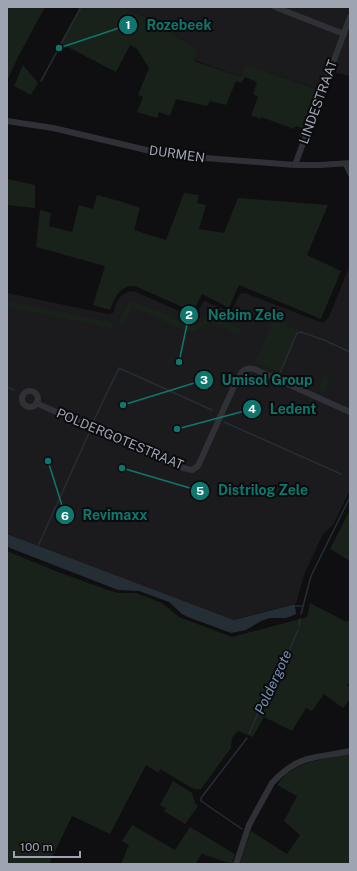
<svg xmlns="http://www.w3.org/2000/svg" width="357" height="871" font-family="'Public Sans',sans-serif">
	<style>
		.built { fill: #1b1b1e }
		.green { fill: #19211b }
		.water { fill: #252d35 }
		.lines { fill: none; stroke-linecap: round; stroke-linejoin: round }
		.stream { stroke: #252d35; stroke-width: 1.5 }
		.minor { stroke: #303136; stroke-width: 6 }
		.labels { text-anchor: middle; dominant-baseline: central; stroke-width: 4; stroke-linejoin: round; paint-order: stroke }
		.street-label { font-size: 13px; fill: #9fa4b3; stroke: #0b0a0c }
		.water-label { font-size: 14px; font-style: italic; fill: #7290b2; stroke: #0b0a0c }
		.leader { fill: none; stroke: #0f766e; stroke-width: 1.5 }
		.callout-dot { fill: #0f766e; stroke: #0b0a0c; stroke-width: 1.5 }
		.mark-label { font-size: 12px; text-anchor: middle; font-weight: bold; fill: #fff }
		.callout-label { font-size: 14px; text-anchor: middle; font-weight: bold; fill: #0f766e; stroke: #0b0a0c; stroke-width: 4; stroke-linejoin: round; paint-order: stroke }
	</style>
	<rect width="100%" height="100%" fill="#0f0f11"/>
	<g class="built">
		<polygon points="122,7 350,7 350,76 333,72 325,92 245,64 241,77 194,60 198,50 146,17"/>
		<polygon points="350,265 350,490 333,525 323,534 304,575 296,603 234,620 7,534 7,293 108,314 113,313 117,301 122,295 130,291 136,292 181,312 191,315 198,312 202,304 205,301 228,311 232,310 240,294 245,293 320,322 324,322 329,317"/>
	</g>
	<g class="green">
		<polygon points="7,7 45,7 18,57 7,81"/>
		<polygon points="80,7 122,7 146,17 198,50 194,61 241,77 245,64 319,90 302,137 299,136 301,128 296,126 294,129 261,117 260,119 251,115 258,97 253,94 257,82 245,77 241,83 236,81 226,105 210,101 207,106 176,99 170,116 159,112 157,118 137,112 143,97 138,95 149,68 137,49 130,45 116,72 60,43"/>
		<polygon points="23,65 38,83 31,95 14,86"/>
		<polygon points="7,179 35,185 35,208 7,205"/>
		<path d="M184,193l15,2 -2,8 9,2 -7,24 25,4 14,-35 90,7 -21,50 34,16 -20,48 -82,-34 -10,23 -27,-14 -7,14 -2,2 -6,-1 -52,-23c-17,0 -19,11 -25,24l-17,-5 12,-39 -69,-19 4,-37 11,3 -2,13 23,6 7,-27 14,4 4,-14 26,7 17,6 -6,22 32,10z"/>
		<polygon points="7,301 113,323 112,328 7,307"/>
		<polygon points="133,301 192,325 202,321 209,313 214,314 241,329 238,334 211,322 195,331 185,331 132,306 123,326 118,325 128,303"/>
		<polygon points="274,320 298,331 280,373 255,362"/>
		<polygon points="324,376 330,379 325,391 319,388"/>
		<polygon points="350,510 350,561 330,549"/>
		<polygon points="7,551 58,572 108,590 119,593 136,593 162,603 179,617 232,637 307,617 310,603 347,622 350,618 350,682 347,685 350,687 350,701 349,700 343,708 324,694 312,711 306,708 292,731 264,717 253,737 238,731 232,738 231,748 201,789 194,789 160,769 159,773 146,765 110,834 72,816 49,864 7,864"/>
		<path d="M350,754v110h-111l12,-33 36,23 13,-19 -16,-14 13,-25 -20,-11c16,-24 46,-26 73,-31z"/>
		<polygon points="173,781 192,793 195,803 198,806 185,824 164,811 166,808 160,805"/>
		<polygon points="132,825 175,850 190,827 235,854 232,864 205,855 202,853 196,863 198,864 121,864 129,845 122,841"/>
	</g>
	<polygon class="water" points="7,534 234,620 295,604 296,614 286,618 270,618 261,621 246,630 231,633 188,617 182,614 169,602 139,591 118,590 10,548 7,546"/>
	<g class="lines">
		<g class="stream">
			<polyline points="41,81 81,7"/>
			<polyline points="280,373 297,333 301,332 324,340 350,352"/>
			<polyline points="7,387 14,390"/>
			<polyline points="94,420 119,368 212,410"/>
			<polyline points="224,422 341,474"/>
			<polyline points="38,546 90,431"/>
			<polyline points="296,606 303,606"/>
			<polyline points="301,614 311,576 350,497"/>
			<polyline points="299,626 300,619"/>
			<polyline points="249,734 268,689 283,665 298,630"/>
			<polyline points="242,829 201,801 201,798 247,738"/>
		</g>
		<g class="minor">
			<polyline points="275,7 344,34"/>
			<polyline points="7,121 53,128 159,153 180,156 295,165 321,165 350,163"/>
			<polyline points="346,164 350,173"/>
			<polyline points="295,165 350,17"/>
			<circle cx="30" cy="399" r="8"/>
			<path d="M36,403l147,65 9,2 6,-4 37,-82c5,-9 7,-18 19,-15l96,43"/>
			<path d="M236,864l13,-39 23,-42c11,-12 24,-22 40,-25 12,-3 25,-4 38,-7"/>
		</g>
	</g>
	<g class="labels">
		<g class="street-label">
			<text transform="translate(318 102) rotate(-70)">LINDESTRAAT</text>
			<text transform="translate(177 154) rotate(8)">DURMEN</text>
			<text transform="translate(120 439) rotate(23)">POLDERGOTESTRAAT</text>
		</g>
		<g class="water-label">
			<text transform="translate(273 682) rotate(-65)">Poldergote</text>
		</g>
	</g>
	<path class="leader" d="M59 48L128 25M179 362L189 315M123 405L204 380M177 429L252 409M122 468L200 491M48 461L65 515"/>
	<g class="callout-dot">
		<circle cx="59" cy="48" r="4"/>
		<circle cx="179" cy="362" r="4"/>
		<circle cx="123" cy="405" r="4"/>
		<circle cx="177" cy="429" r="4"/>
		<circle cx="122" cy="468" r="4"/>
		<circle cx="48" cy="461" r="4"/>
		<circle cx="128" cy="25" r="10"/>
		<circle cx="189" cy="315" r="10"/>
		<circle cx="204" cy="380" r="10"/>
		<circle cx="252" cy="409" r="10"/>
		<circle cx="200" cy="491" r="10"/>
		<circle cx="65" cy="515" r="10"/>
	</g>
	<g class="mark-label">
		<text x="128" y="29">1</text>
		<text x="189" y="319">2</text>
		<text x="204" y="384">3</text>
		<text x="252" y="413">4</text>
		<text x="200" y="495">5</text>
		<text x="65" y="520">6</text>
	</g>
	<g class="callout-label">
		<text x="179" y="30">Rozebeek</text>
		<text x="246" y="320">Nebim Zele</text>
		<text x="267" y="385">Umisol Group</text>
		<text x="293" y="414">Ledent</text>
		<text x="263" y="495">Distrilog Zele</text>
		<text x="115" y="520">Revimaxx</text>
	</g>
	<rect width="357" height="871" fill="none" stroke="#9fa4b3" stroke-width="16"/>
	<path d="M14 851v6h66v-6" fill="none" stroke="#9fa4b3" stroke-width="2"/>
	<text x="20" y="851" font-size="12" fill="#9fa4b3" stroke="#0b0a0c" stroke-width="3" paint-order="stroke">100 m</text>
</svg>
